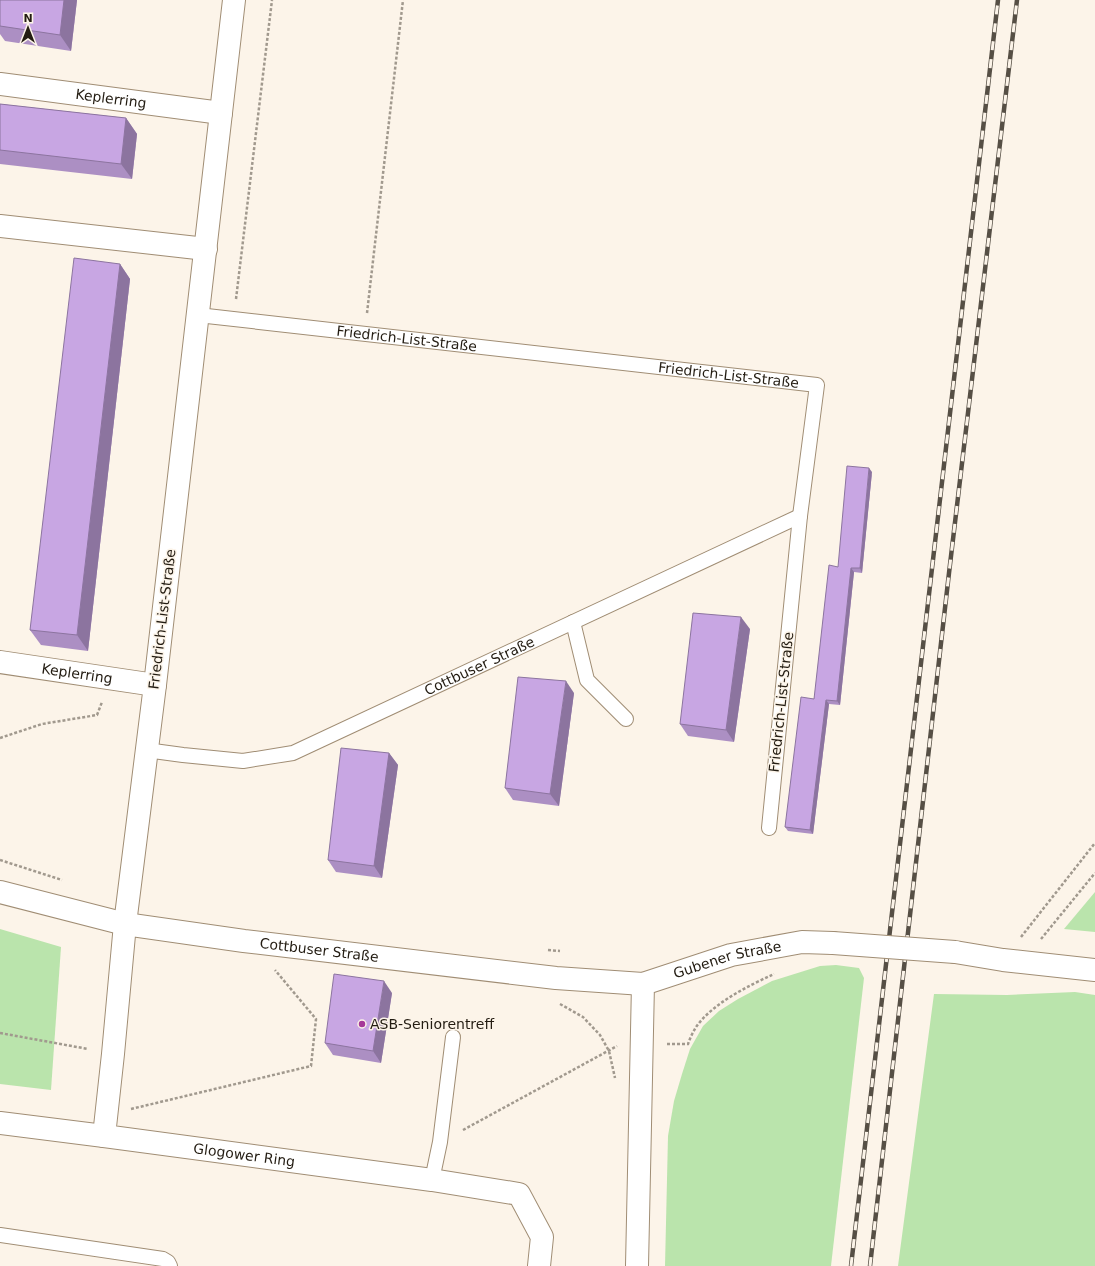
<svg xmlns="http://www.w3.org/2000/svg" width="1095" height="1266" font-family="'DejaVu Sans',sans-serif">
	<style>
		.green { fill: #bae4ac }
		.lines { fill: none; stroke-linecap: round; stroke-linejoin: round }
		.service-casing { stroke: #a08d74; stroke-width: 16 }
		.minor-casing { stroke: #a08d74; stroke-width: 24 }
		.tertiary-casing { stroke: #a08d74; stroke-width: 24 }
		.secondary-casing { stroke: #a08d74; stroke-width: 24 }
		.path { stroke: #a1998e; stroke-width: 2.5; stroke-dasharray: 3 2; stroke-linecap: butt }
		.service { stroke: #fff; stroke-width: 14 }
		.minor { stroke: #fff; stroke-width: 22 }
		.tertiary { stroke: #fff; stroke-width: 22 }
		.secondary { stroke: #fff; stroke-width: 22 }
		.rail-casing { stroke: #564f45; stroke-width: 4.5 }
		.rail { stroke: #fcf4e9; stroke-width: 3; stroke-dasharray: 9; stroke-linecap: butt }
		.secondary-bridge-casing { stroke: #a08d74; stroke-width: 24; stroke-linecap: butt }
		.secondary-bridge { stroke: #fff; stroke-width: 22 }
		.wall { fill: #ac8fc3 }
		.shaded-wall { fill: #8c749f }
		.building { fill: #c8a6e3; stroke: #8c749f }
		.poi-dot { fill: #a63998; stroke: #fcf4e9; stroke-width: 1.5 }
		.labels { text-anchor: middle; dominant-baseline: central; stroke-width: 3; stroke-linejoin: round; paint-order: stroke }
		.street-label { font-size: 14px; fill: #231c12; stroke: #fcf4e9 }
		.poi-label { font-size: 14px; fill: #231c12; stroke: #fcf4e9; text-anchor: start }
	</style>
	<rect width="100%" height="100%" fill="#fcf4e9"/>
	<g class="green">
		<polygon points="1095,892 1095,932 1064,929"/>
		<polygon points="0,929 61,947 51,1090 0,1084"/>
		<polygon points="836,965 859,968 864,978 831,1266 665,1266 668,1136 674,1101 682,1074 690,1049 703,1026 719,1011 738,999 772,981 820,966"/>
		<polygon points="1075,992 1095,995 1095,1266 898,1266 934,994 1007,995"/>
	</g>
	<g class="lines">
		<defs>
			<g id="service">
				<path id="s1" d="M198,315l619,70 -17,131 -31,312"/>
				<polyline points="573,622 587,680 626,719"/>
				<path id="s2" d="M146,750l37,5 60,6 50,-8 507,-237"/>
				<polyline points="432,1180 440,1142 453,1037"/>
				<polyline points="0,1235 163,1259 168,1262 170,1266"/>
			</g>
			<g id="minor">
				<path id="s3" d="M234,0l-79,685 -30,239 -12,130 -9,82 328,44 87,14 23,43 -3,29"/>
				<path id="s4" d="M0,84l221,29"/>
				<polyline points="0,226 206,249"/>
				<path id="s5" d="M0,662l155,23"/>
				<polyline points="0,1123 104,1136"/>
			</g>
			<g id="tertiary">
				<path id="s6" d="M0,892l125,32 119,17 312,37 87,6"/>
			</g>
			<g id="secondary">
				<polyline points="955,952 1003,960 1095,970"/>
				<path id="s7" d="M637,1266l6,-282 88,-29 71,-13 31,1"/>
			</g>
		</defs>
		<use href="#service" class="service-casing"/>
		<use href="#minor" class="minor-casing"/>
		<use href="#tertiary" class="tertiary-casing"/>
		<use href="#secondary" class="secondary-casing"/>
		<g class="path">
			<polyline points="236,299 272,0"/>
			<polyline points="367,313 403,0"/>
			<polyline points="0,738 42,724 97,715 102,702"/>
			<polyline points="0,860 62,880"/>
			<polyline points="1021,937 1095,843"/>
			<polyline points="1041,939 1095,873"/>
			<polyline points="548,950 560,951"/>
			<polyline points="560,1004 583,1017 600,1035 609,1051 615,1078"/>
			<polyline points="0,1033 88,1049"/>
			<path d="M667,1044h21c2,-6 5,-12 8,-17 17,-24 52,-41 78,-53"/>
			<polyline points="131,1109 311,1066 316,1019 275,970"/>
			<polyline points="463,1130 617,1046"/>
		</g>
		<use href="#service" class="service"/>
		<use href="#minor" class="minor"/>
		<use href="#tertiary" class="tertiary"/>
		<use href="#secondary" class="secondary"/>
		<defs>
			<g id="rail">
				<polyline points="851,1266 998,0"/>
				<polyline points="870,1266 949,573 1017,0"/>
			</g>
		</defs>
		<use href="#rail" class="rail-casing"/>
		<use href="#rail" class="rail"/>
		<defs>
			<polyline id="secondary-bridge" points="833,943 955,952"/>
		</defs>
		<use href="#secondary-bridge" class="secondary-bridge-casing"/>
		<use href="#secondary-bridge" class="secondary-bridge"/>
	</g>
	<g class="wall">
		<polygon points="0,0 77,0 71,51 5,41 0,34"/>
		<polygon points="0,104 126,118 137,134 132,179 0,164"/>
		<polygon points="120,264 130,279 88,651 41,645 30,630"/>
		<polygon points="872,472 862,573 854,572 840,705 829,704 813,834 788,831 785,827 814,699"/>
		<polygon points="750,629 734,742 688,736 680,724"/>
		<polygon points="574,693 559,806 513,800 505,788"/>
		<polygon points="389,753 398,765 382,878 336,872 328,860"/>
		<polygon points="392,993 381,1063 333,1055 325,1043"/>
	</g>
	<g class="shaded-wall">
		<polygon points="64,0 77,0 71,51 60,35"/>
		<polygon points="126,118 137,134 132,179 121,164"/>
		<polygon points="120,264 130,279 88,651 77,635"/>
		<polygon points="869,468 872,472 862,573 860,568"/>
		<polygon points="851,568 854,572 840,705 837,701"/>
		<polygon points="741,617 750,629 734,742 726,730"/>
		<polygon points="566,681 574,693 559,806 550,794"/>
		<polygon points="826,700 829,704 813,834 810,830"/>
		<polygon points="389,753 398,765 382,878 374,866"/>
		<polygon points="384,981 392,993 381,1063 373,1051"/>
	</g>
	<g class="building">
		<polygon points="0,0 64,0 60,35 0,26"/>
		<polygon points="0,104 126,118 121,164 0,150"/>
		<polygon points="74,258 120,264 77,635 30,630"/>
		<polygon points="847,466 869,468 860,568 851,568 837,701 826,700 810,830 785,827 801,697 814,699 829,565 838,567"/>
		<polygon points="693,613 741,617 726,730 680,724"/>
		<polygon points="518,677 566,681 550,794 505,788"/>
		<polygon points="341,748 389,753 374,866 328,860"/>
		<polygon points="334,974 384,981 373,1051 325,1043"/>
	</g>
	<circle class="poi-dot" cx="362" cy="1024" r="4"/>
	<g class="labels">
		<g class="street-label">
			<text stroke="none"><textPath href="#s4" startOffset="112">Keplerring</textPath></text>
			<text stroke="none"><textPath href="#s1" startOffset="210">Friedrich-List-Straße</textPath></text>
			<text stroke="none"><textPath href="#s1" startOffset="534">Friedrich-List-Straße</textPath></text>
			<text transform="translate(162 619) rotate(-83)">Friedrich-List-Straße</text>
			<text stroke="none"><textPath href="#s2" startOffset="354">Cottbuser Straße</textPath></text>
			<text stroke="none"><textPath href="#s5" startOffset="78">Keplerring</textPath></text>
			<text transform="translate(781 702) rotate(-84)">Friedrich-List-Straße</text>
			<text stroke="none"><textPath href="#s6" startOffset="325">Cottbuser Straße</textPath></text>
			<text stroke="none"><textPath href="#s7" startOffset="370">Gubener Straße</textPath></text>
			<text stroke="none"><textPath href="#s3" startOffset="1285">Glogower Ring</textPath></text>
		</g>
		<g class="poi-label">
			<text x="370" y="1024">ASB-Seniorentreff</text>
		</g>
	</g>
	<g transform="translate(28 28)" stroke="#fcf4e9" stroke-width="3" paint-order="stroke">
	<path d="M0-3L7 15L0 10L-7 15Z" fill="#231c12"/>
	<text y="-6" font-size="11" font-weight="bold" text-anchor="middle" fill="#231c12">N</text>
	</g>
</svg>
